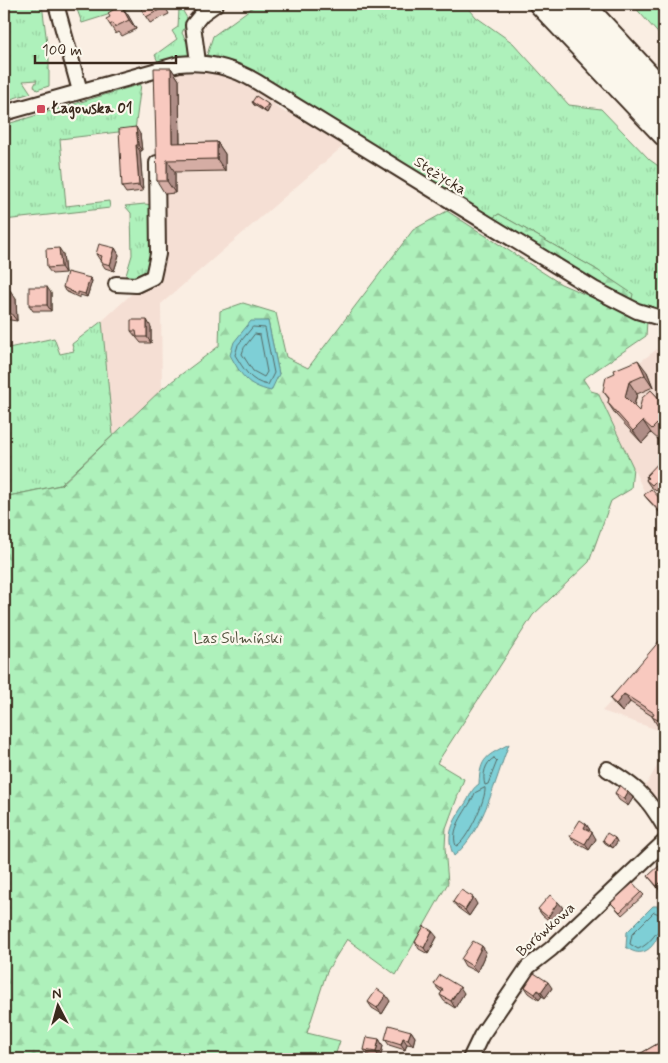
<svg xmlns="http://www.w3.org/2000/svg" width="668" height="1063" font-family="Mynerve,sans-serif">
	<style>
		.built { fill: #f5dfd4 }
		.grass { fill: url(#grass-tufts); stroke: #748e6c }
		.forest { fill: url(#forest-firs); stroke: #748e6c; fill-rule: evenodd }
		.green { fill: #aef1bb; stroke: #748e6c }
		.water { fill: #7ecfd6; stroke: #638d8c }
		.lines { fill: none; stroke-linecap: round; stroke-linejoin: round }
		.shore { stroke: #566c68; stroke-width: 1 }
		.minor-casing { stroke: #3b2a1e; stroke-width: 18 }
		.highway-casing { stroke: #3b2a1e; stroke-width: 25 }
		.minor { stroke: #fbf7ec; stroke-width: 14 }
		.highway { stroke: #fbf7ec; stroke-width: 21 }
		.wall { fill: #d5ada4; stroke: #3b2a1e }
		.shaded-wall { fill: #ae8d86; stroke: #3b2a1e }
		.building { fill: #f8c9bf; stroke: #3b2a1e }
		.poi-dot { fill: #d1495b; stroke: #fbf7ec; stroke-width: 2 }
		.labels { text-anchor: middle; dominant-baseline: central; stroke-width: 4.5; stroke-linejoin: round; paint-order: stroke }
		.poi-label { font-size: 15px; font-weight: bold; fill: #3b2a1e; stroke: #fbf7ec; text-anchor: start }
		.street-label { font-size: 15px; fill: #3b2a1e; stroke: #fbf7ec }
		.park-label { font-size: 15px; fill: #52523d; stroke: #fbf7ec }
	</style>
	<defs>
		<pattern id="grass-tufts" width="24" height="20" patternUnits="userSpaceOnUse" patternTransform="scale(1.25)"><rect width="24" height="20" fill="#aef1bb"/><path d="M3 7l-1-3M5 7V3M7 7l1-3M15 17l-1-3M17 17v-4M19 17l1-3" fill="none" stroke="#97cfa0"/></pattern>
		<pattern id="forest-firs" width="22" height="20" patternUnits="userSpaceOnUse" patternTransform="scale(1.25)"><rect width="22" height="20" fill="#aef1bb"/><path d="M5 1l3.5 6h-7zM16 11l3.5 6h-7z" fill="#97cfa0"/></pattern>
	</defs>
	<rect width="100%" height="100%" fill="#faeee3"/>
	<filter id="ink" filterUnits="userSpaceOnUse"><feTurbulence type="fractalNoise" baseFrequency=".02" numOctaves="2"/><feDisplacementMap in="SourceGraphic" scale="10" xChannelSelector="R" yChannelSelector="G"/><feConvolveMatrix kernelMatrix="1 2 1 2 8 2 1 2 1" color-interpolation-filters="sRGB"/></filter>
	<g filter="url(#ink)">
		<g class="built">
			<polygon points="181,72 212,73 235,80 258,91 274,102 275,106 286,113 290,112 342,144 342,147 161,304 162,390 113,435 102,321 137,289 158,277 159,77"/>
			<polygon points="664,344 664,491 650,504 598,393"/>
			<polygon points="664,645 664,732 602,711"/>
			<polygon points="664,754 664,816 645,787"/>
		</g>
		<g class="grass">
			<polygon points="4,4 42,4 49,59 49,86 37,90 34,86 37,80 23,81 31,93 4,101"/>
			<polygon points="75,4 135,4 136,6 82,23"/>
			<polygon points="176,4 179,4 188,20 182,33 190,48 189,57 158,62 155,55 177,39 172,31 178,27 179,9"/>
			<polygon points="257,4 465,4 476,17 513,43 569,105 601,109 650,160 664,170 664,310 631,303 632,294 594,268 499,214 489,220 261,78 233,63 207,55 213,36"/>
			<polygon points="141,84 135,130 60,139 66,206 109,201 110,208 4,220 4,125"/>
			<path d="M145,204l7,1c0,17 5,59 -9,70 -4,4 -12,5 -19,7l8,-27 -1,-42 -6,-7z"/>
			<polygon points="102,321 113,435 60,485 4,497 4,349 54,338 60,354 74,351 72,344"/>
		</g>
		<g class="forest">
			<path d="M447,211l114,73 86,37 -1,15 -63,43 8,12 7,2 35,74 -2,22 -20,12 -22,61 -56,53 -96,148 27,16 -18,49 -1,20 3,35 -52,92 -49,-36 -20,32 -20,62 33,8 -6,18h-330v-562l57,-12 102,-97 56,-42 1,-35 23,-8 33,10 10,44 22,11 105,-138zM268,321l11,53 -28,-52z"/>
			<polygon points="499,214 594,268 633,294 631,303 489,220"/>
		</g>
		<polygon class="green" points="632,4 664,4 664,40"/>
		<g class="water">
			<path d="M251,321h17l11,53 -8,17c-25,-6 -29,-15 -41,-36l4,-13z"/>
			<path d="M509,744c-14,36 -25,87 -55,112 -10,-20 0,-36 11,-52 6,-8 5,-14 14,-20 1,-27 8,-28 30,-40z"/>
			<path d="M653,906h5c10,20 -7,61 -32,41l1,-15z"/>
		</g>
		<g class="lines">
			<g class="shore">
				<path d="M253,327l12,1 9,45 -6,12c-18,-3 -24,-16 -33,-30l3,-10z"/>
				<polygon points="255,334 260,335 267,372 264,377 253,371 242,354 244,348"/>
				<path d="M494,758l3,3 -9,23 -3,1c-3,-9 0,-23 9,-27z"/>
				<path d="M485,788c2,10 -19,55 -29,58 -7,-19 13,-37 19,-53z"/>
				<path d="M664,916l-10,-4 -22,22 -2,10 8,5c14,-5 18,-20 26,-22"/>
			</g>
			<defs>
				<g id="minor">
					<polyline points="56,4 80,91"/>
					<polyline points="588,4 664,86"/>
					<polyline points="198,62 193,25 202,14 216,4"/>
					<path d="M4,113l175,-49c29,-3 53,3 78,18l337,207 43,22 27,8"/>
					<polyline points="116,284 136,285 153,277 158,254 157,163"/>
					<path d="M607,769c29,18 39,26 57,57"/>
					<polyline points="470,1059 481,1036 528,967 551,949 664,842"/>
				</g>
				<g id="highway">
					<polyline points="540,4 664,135"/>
					<polyline points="567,4 664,110"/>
				</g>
			</defs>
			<use href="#minor" class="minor-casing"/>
			<use href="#highway" class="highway-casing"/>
			<use href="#minor" class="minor"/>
			<use href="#highway" class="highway"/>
		</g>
		<g class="wall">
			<polygon points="141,4 164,4 169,14 150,23 146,17"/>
			<polygon points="121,5 128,15 136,29 122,36 119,32 116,34 110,25 110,17"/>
			<polygon points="171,68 179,80 180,143 217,142 225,154 225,171 175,172 175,193 165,194 157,181"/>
			<polygon points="252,102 270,107 267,113 254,105"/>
			<polygon points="140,134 142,151 140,151 143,191 126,193 122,187"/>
			<polygon points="115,248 119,255 114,271 105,268 96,254"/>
			<polygon points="63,254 65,273 52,274 47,268"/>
			<polygon points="90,278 92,281 87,297 80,295 80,298 65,291 63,287"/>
			<polygon points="4,290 16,299 17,321 4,319"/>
			<polygon points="51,293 51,311 33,311 29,305"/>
			<polygon points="151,327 151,343 141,343 131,331"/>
			<polygon points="647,372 653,387 637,394 634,406 639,411 651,390 664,404 664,438 660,441 651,433 642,443 616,415 608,403 609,399 603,391"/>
			<polygon points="664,460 664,483 656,491 650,486 646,480 647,478 646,476"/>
			<polygon points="644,495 664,503 664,517 649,501"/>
			<polygon points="664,642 664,728 657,725 652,716 630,702 622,712 616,706 610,699"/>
			<polygon points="628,792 633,798 628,806 619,800 615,793"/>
			<polygon points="586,824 590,830 589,831 596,839 589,850 575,842 570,836"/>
			<polygon points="615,838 617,842 613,848 605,843 603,840"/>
			<polygon points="664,867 664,889 661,892 648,876"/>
			<polygon points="641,892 644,895 622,915 611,903"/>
			<polygon points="453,902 477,904 469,916 458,908"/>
			<polygon points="558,902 563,908 552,923 542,915 538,909"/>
			<polygon points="437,937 428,954 419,949 415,942"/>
			<polygon points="482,946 486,952 477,972 465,966 461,959"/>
			<polygon points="434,984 464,993 455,1008 444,1001 440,995 442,992 439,990"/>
			<polygon points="525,987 552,988 545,998 542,996 539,1000 529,993"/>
			<polygon points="390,1001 382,1014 372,1008 368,1002"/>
			<polygon points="411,1031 415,1037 413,1045 407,1044 405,1050 389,1045 385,1039"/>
			<polygon points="379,1039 383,1046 380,1058 369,1056 364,1050"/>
			<polygon points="664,1040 664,1059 631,1059"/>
		</g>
		<g class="shaded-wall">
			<polygon points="121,5 128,15 136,29 129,20"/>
			<polygon points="171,68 179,80 180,155 172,143"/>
			<polygon points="268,104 270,107 267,113 264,110"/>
			<polygon points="136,127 140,134 142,151 138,145"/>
			<polygon points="217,142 225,154 225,171 217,159"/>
			<polygon points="136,145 140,151 143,191 139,185"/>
			<polygon points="167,160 175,172 175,193 167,181"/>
			<polygon points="59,248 63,254 65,273 61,267"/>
			<polygon points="115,248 119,255 114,271 110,265"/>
			<polygon points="90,278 92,281 87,297 85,294"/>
			<polygon points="47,287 51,293 51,311 47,305"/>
			<polygon points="10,290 16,299 17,321 10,312"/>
			<polygon points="147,320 151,327 151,343 147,337"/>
			<polygon points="638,360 647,372 653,387 645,375"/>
			<polygon points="629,382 637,394 633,409 625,397"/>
			<polygon points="643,421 651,433 642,443 633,431"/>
			<polygon points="624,694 630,702 622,712 616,704"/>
			<polygon points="663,713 664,716 664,728 658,720"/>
			<polygon points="628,792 633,798 628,806 624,799"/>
			<polygon points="586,824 590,830 588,834 584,828"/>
			<polygon points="592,832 596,839 589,850 585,844"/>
			<polygon points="615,838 617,842 613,848 610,845"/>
			<polygon points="473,897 477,904 469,916 465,910"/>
			<polygon points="558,902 563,908 552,923 548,917"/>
			<polygon points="432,931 437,937 428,954 424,948"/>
			<polygon points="482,946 486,952 477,972 472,966"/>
			<polygon points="548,982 552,988 545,998 541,992"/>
			<polygon points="460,987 464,993 455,1008 451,1001"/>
			<polygon points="538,990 542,996 539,1000 535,994"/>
			<polygon points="386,995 390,1001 382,1014 377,1008"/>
			<polygon points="411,1031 415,1037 413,1045 408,1039"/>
			<polygon points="403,1038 407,1044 405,1050 401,1044"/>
			<polygon points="379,1039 383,1046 380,1058 376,1052"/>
		</g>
		<g class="building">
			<polygon points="141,4 163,4 165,7 146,17 139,5"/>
			<polygon points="121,5 129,20 115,27 113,23 110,25 106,19 110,17 108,13"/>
			<polygon points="154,68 171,68 172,143 217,142 217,159 167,160 167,181 157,181"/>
			<polygon points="256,96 268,104 264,110 252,102"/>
			<polygon points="136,127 138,145 136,145 139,185 122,187 119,129"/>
			<polygon points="99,244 115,248 110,265 100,262 102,256 96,254"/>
			<polygon points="59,248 61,267 47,268 46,249"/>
			<polygon points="67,272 90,278 85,294 78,292 78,295 63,287"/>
			<rect x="29" y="287" width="18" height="18"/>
			<polygon points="4,290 10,290 10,312 4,311"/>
			<polygon points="131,320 147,320 147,337 137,337 136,331 131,331"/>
			<polygon points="638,360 645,375 629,382 625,397 639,411 642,398 651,390 663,403 660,407 664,411 664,414 663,415 664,417 652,429 643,421 633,431 608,403 609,398 603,391 606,377 615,373 614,370"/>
			<polygon points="663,458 664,473 652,485 646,480 648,478 646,476"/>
			<polygon points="651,489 664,503 664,516 644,495"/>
			<polygon points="661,639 664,642 664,647 663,648 664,649 664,714 663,713 658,720 652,717 654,713 624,694 616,704 610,699"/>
			<polygon points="620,785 628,792 624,799 615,793"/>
			<polygon points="580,820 586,824 584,828 592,832 585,844 570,836"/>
			<polygon points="607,833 615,838 610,845 603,840"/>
			<polygon points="661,864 664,867 664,879 657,886 648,876"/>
			<polygon points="633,883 641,892 620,912 611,903"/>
			<polygon points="461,890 473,897 465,910 453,902"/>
			<polygon points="550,895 558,902 548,917 538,909"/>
			<polygon points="424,926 432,931 424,948 415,942"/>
			<polygon points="473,941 482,946 472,966 461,959"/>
			<polygon points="664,958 664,969 656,959"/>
			<polygon points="534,973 548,982 541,992 538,990 535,994 525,987"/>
			<polygon points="440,975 460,987 451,1001 440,995 443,990 434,984"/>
			<polygon points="377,989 386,995 377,1008 368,1002"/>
			<polygon points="389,1025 411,1031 408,1039 403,1038 401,1044 385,1039"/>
			<polygon points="367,1037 379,1039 376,1052 364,1050"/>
			<polygon points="664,1040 664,1053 653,1059 631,1059"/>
		</g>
	</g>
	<rect class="poi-dot" x="36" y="104" width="10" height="10" rx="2.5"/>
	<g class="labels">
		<g class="poi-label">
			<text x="51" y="109">Łagowska 01</text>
		</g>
		<g class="street-label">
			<text transform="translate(440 176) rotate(32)">Stężycka</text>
			<text transform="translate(546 930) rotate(-42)">Borówkowa</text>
		</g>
		<g class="park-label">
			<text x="238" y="639">Las Sulmiński</text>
		</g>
	</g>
	<rect width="668" height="1063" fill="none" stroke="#fbf7ec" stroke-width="20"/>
	<rect x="10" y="10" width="648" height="1043" fill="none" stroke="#3b2a1e" stroke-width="2" filter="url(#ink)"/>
	<g transform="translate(58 1006) rotate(354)" stroke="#fbf7ec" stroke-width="4" paint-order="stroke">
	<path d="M0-4L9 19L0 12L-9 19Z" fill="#3b2a1e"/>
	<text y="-8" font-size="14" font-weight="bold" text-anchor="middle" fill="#3b2a1e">N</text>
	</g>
	<path d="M35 55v8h141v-8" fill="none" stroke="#3b2a1e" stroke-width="2.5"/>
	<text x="42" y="55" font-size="15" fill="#3b2a1e" stroke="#fbf7ec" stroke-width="4" paint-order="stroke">100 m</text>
</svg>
